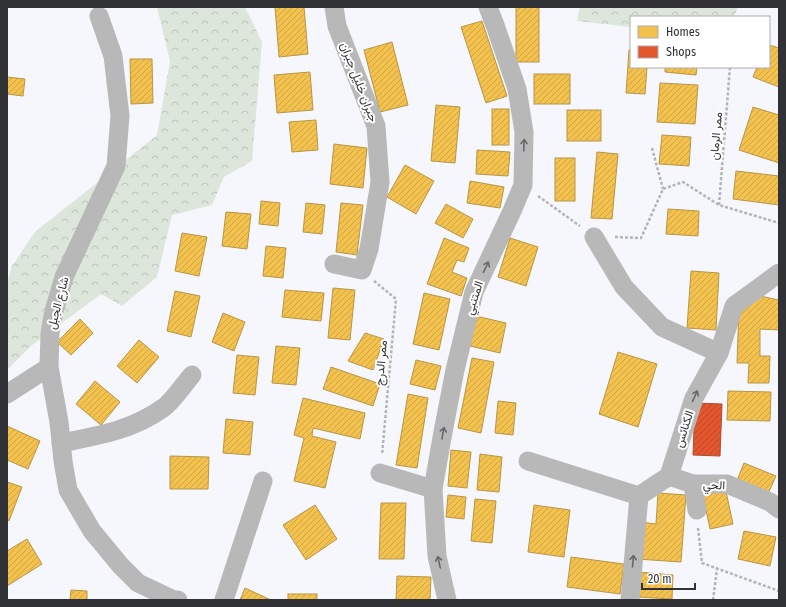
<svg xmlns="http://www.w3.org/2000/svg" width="786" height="607" font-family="'Fira Sans Condensed',Vazirmatn,sans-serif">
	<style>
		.forest { fill: url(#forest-crowns) }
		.homes { fill: url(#homes-hatch); stroke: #b89647 }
		.shops { fill: url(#shops-hatch); stroke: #ae4c30 }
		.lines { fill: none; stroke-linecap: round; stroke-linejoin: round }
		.path { stroke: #b4b4b5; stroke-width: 2.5; stroke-dasharray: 3 2; stroke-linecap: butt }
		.minor { stroke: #b9b8b9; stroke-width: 19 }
		.oneway { stroke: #67686a }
		.labels { text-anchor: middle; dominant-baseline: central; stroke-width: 4; stroke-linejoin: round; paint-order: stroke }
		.street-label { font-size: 12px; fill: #313236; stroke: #fff }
	</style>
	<defs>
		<pattern id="forest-crowns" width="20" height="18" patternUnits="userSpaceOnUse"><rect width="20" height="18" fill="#dde6da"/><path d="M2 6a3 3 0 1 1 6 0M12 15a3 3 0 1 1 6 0" fill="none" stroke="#bec6bc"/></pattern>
		<pattern id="homes-hatch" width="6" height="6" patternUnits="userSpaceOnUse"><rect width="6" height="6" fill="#f2c14e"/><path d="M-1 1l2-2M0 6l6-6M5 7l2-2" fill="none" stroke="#d0a645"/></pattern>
		<pattern id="shops-hatch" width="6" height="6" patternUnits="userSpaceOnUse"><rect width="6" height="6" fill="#e4572e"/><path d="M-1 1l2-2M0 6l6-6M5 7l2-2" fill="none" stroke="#b94928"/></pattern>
	</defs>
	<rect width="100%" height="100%" fill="#f6f7fc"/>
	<g class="forest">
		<polygon points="157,7 245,7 262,42 252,161 224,177 212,205 172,215 157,277 122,306 101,294 31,346 7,370 7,283 12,266 35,232 157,135 170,61"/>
		<polygon points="580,7 738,7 734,17 631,17 631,27 577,21"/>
	</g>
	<g class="homes">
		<polygon points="275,7 304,7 308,54 279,57"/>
		<rect x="516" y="7" width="23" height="55"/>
		<polygon points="482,21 507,96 486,103 461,27"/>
		<polygon points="392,42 408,105 380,112 364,50"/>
		<polygon points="769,45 779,48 779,87 753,77 757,67 769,67"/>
		<polygon points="629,50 631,50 631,67 647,67 645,94 626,93"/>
		<polygon points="130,59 152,59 153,103 131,104"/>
		<polygon points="665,67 697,67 696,75 665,72"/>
		<polygon points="310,72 313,110 277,113 274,75"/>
		<rect x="534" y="74" width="36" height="30"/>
		<polygon points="7,77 25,79 23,96 7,94"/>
		<polygon points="660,83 698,85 695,124 657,122"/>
		<polygon points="436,105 460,107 455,163 431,161"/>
		<polygon points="753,107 779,115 779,163 739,150"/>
		<rect x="492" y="109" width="17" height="36"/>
		<rect x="567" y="110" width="34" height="31"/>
		<polygon points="316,120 318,150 292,152 289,122"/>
		<polygon points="662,135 691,137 689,166 659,164"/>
		<polygon points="334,144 367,148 363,188 330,184"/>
		<polygon points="477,150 510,152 508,176 476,174"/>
		<polygon points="597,152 618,154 612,219 591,218"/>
		<rect x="555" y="158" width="20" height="43"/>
		<polygon points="405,165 434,181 416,214 387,197"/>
		<polygon points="736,171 779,176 779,205 733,199"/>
		<polygon points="470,181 504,187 500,208 467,203"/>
		<polygon points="261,201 280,203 278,226 259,224"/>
		<polygon points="306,203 325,205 322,234 303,232"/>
		<polygon points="341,203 363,205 357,255 336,252"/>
		<polygon points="446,204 473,219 463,238 435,223"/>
		<polygon points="668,209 699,211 698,236 666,234"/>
		<polygon points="226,212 251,214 247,249 222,246"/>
		<polygon points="182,233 207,237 199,276 175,271"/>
		<polygon points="444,238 469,248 464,262 457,260 452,272 467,278 461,296 427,284"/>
		<polygon points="510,238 538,247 526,286 498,277"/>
		<polygon points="266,246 286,248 283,278 263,276"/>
		<polygon points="691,271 719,273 716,330 687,328"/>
		<polygon points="333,288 355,290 350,340 328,338"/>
		<polygon points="285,290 324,293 321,321 282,317"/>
		<polygon points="175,291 200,296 191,337 167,331"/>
		<polygon points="424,293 450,299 439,350 413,344"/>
		<polygon points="755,295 779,300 779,330 760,329 760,356 770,356 769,383 748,383 749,363 737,363 739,307"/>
		<polygon points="223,313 245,322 234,351 212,342"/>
		<polygon points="476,316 506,323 500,353 470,346"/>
		<polygon points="80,319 93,333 71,355 57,342"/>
		<polygon points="365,333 384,339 373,370 348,361"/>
		<polygon points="139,340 159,357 137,383 117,366"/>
		<polygon points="276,346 300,348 296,385 272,383"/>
		<polygon points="618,352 657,364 638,427 599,414"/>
		<polygon points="237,355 259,357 255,395 233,393"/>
		<polygon points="472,358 494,362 481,433 458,428"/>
		<polygon points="416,360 441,366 435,390 410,384"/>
		<polygon points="331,367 380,384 373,406 323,389"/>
		<polygon points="95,381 120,402 101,425 76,404"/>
		<polygon points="728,391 771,392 770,421 727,420"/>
		<polygon points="408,394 428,398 417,468 396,465"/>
		<polygon points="303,398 365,413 360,439 313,428 312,436 336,442 325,488 294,481 304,438 294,435"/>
		<polygon points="498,401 516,403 513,435 495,433"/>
		<polygon points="226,419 253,422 250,455 223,453"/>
		<polygon points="7,426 40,441 28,469 7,460"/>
		<polygon points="451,450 471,452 467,488 448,486"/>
		<polygon points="480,454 502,457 499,492 477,490"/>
		<polygon points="170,456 209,457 208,489 170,489"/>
		<polygon points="744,463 776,476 767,496 736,483"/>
		<polygon points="7,482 22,487 9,521 7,520"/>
		<polygon points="725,487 733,524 710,529 702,491"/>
		<polygon points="658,493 686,495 681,562 637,559 640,522 656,524"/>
		<polygon points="448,495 466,497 464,519 446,517"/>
		<polygon points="475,499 496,501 492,543 471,541"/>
		<polygon points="381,503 406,503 404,559 379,559"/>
		<polygon points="315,505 337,539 306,560 283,525"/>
		<polygon points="534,505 570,510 564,557 528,552"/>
		<polygon points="744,531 776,537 770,566 738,559"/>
		<polygon points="27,539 42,564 7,586 7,551"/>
		<polygon points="571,557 624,564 620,594 567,587"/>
		<polygon points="638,572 673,575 672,599 636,597"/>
		<polygon points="397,576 431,577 430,600 396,600"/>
		<polygon points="245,588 271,600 240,600"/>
		<polygon points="71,590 87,591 87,600 70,600"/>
		<rect x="288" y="594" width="29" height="6"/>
	</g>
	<polygon class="shops" points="695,403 722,404 720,456 693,455"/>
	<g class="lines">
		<g class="path">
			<polyline points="652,148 663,189"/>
			<polyline points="538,196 580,226"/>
			<polyline points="719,205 730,67"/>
			<polyline points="615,237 641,238 663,189 683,182 719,205 779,223"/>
			<polyline points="374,281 396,299 382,455"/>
			<polyline points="698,528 702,563 779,591"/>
			<polyline points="713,600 717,569"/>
		</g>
		<g class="minor">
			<polyline points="99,16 113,56 120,116 116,166 64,277 54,311 50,333 49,367 59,422 63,461 68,490 92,531 120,565 138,583 174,600 178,600"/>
			<polyline points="594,237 624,287 662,327 719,353"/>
			<polyline points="334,264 362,270 369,249 380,182 376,126 337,26 334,7"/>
			<polyline points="7,394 49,367"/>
			<path d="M61,443c36,-7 72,-13 102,-35 9,-6 21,-24 29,-33"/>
			<polyline points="528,461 639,496"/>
			<polyline points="380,473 433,489"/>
			<polyline points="669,476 693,484 727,484 770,502 779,509"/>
			<polyline points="693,484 697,510"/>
			<polyline points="224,600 263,481"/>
			<polyline points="447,600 437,556 433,489 443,432 455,370 474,292 512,211 523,185 524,132 517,89 495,25 488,7"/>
			<polyline points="630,600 639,496 669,476 694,398 719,353 734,306 779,273"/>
		</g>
	</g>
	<defs><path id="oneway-shaft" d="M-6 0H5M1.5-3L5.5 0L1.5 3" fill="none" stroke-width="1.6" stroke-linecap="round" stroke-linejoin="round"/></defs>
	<g class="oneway">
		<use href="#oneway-shaft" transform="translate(524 145) rotate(-88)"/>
		<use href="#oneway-shaft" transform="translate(486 267) rotate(-65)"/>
		<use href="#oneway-shaft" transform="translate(695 396) rotate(-65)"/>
		<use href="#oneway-shaft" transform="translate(443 433) rotate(-80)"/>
		<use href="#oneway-shaft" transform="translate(633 561) rotate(-85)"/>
		<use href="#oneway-shaft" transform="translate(439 562) rotate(-102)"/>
	</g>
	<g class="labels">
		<g class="street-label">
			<text transform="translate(359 82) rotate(69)">جبران خليل جبران</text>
			<text transform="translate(716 136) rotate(-85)">ممر الرمان</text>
			<text transform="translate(474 298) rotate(-72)">المتنبي</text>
			<text transform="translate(58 303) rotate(-75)">شارع الجبل</text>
			<text transform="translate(381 363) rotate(-85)">ممر الدرج</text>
			<text transform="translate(684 429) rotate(-72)">الكنائس</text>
			<text transform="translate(714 485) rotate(2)">الحي</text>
		</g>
	</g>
	<rect width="786" height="607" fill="none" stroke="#313236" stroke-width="16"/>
	<rect x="630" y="16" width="140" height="52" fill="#ffffff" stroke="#adadaf"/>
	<rect x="638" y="26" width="20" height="12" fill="#f2c14e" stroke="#adadaf"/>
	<text x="666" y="36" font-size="12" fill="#313236">Homes</text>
	<rect x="638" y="46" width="20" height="12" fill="#e4572e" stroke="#adadaf"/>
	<text x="666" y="56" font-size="12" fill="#313236">Shops</text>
	<path d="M642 583v6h53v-6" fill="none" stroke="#313236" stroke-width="2"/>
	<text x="648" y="583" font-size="12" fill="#313236" stroke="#ffffff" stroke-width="3" paint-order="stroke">20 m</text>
</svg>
